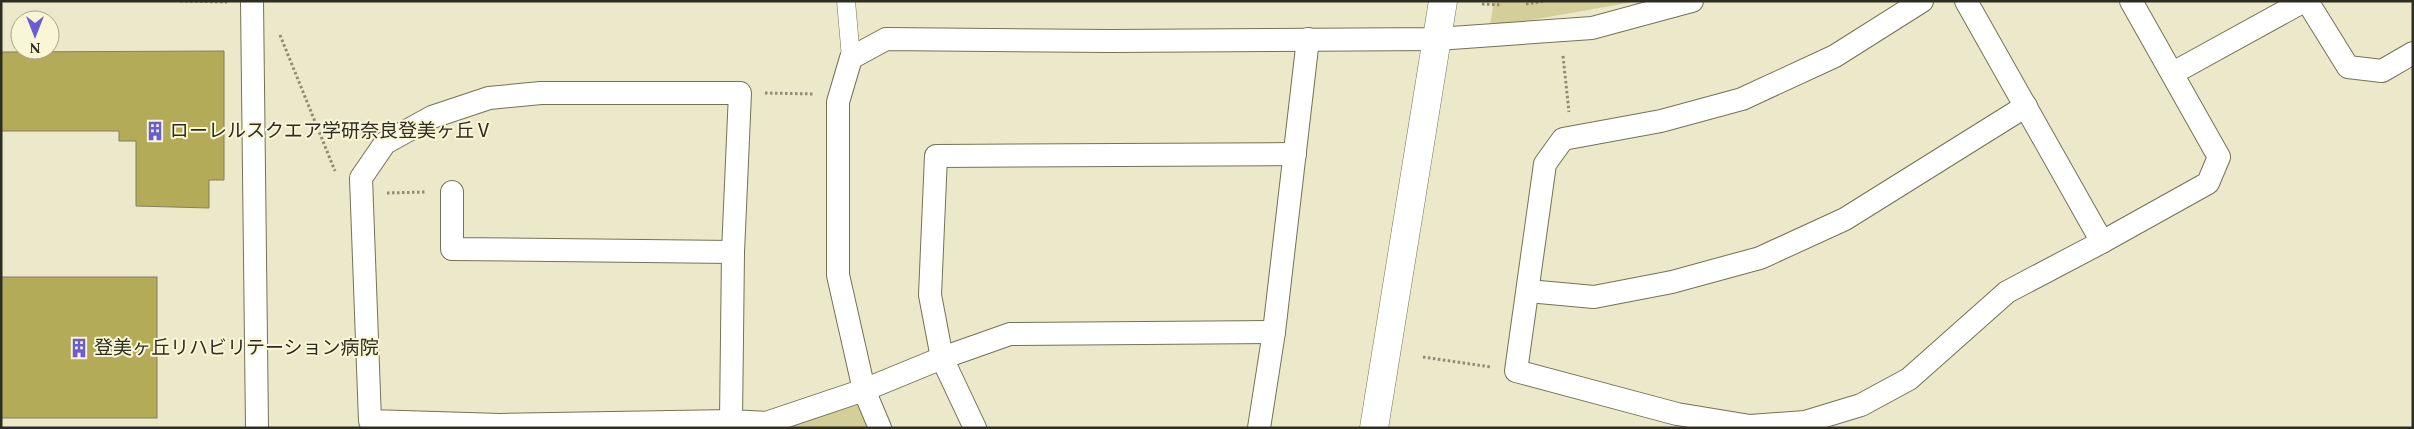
<svg xmlns="http://www.w3.org/2000/svg" width="2414" height="429" font-family="Spectral,'Noto Sans JP',serif">
	<style>
		.green { fill: #d4cf99 }
		.building { fill: #b3ab58; stroke: #827f63 }
		.lines { fill: none; stroke-linecap: round; stroke-linejoin: round }
		.pedestrian-casing { stroke: #747256; stroke-width: 19 }
		.minor-casing { stroke: #747256; stroke-width: 24 }
		.tertiary-casing { stroke: #747256; stroke-width: 29 }
		.path { stroke: #8d8c76; stroke-width: 3; stroke-dasharray: 2.5 2.5; stroke-linecap: butt }
		.pedestrian { stroke: #fff; stroke-width: 18 }
		.minor { stroke: #fff; stroke-width: 22 }
		.tertiary { stroke: #fff; stroke-width: 28 }
		.labels { text-anchor: middle; dominant-baseline: central; stroke-width: 4; stroke-linejoin: round; paint-order: stroke }
		.poi-label { font-size: 19px; fill: #2e2d21; stroke: #f8f6d6; text-anchor: start }
	</style>
	<rect width="100%" height="100%" fill="#ebe9c9"/>
	<g class="green">
		<polygon points="1494,1 1639,1 1508,24 1490,25"/>
		<polygon points="864,390 880,428 583,428 731,421"/>
	</g>
	<g class="building">
		<polygon points="224,51 224,180 209,180 209,208 136,206 136,141 119,141 119,131 1,131 1,52"/>
		<rect x="1" y="277" width="156" height="141"/>
	</g>
	<g class="lines">
		<defs>
			<polyline id="pedestrian" points="846,1 851,58"/>
			<g id="minor">
				<polyline points="252,1 257,428"/>
				<polyline points="1922,1 1835,56 1742,99 1661,121 1563,139 1545,164 1516,371 1677,414 1750,426 1805,422 1861,405 1909,379 2007,292 2102,242 2208,183 2219,157 2131,1"/>
				<polyline points="1966,1 2102,242"/>
				<polyline points="2307,1 2348,67 2382,71 2413,53"/>
				<polyline points="2173,73 2304,1"/>
				<polyline points="452,192 452,249 733,252"/>
				<polyline points="1528,291 1594,297 1672,282 1760,258 1845,219 2026,106"/>
				<polyline points="731,421 733,252 740,93 541,93 489,98 432,117 385,143 361,178 370,421 500,425 731,421 766,423 864,390 942,358 1010,334 1274,332"/>
				<polyline points="880,428 864,390 838,275 838,102 851,58 886,39 1110,41 1437,39 1592,28 1692,1"/>
				<polyline points="975,428 942,358 930,295 936,156 1295,154"/>
				<polyline points="1259,428 1274,332 1308,39"/>
			</g>
			<polyline id="tertiary" points="1374,428 1443,1"/>
		</defs>
		<use href="#pedestrian" class="pedestrian-casing"/>
		<use href="#minor" class="minor-casing"/>
		<use href="#tertiary" class="tertiary-casing"/>
		<g class="path">
			<polyline points="180,1 227,2"/>
			<polyline points="1482,4 1502,5"/>
			<polyline points="1526,4 1545,1"/>
			<polyline points="280,35 335,171"/>
			<polyline points="1563,56 1569,112"/>
			<polyline points="765,93 814,94"/>
			<polyline points="387,193 426,192"/>
			<polyline points="1423,357 1491,367"/>
		</g>
		<use href="#pedestrian" class="pedestrian"/>
		<use href="#minor" class="minor"/>
		<use href="#tertiary" class="tertiary"/>
	</g>
	<defs>
		<symbol id="building-bare" viewBox="-9 -9 18 18"><path d="M-4-6H4V6H1V3H-1V6H-4ZM-2.5-4.3h1.7v1.8h-1.7ZM.8-4.3h1.7v1.8H.8ZM-2.5-1h1.7V.8h-1.7ZM.8-1h1.7V.8H.8Z" fill="#695cd5" stroke="#f8f6d6" stroke-width="2.5" paint-order="stroke"/></symbol>
	</defs>
	<g fill-rule="evenodd">
		<use href="#building-bare" x="141" y="117" width="28" height="28"/>
		<use href="#building-bare" x="65" y="334" width="28" height="28"/>
	</g>
	<g class="labels">
		<g class="poi-label">
			<text x="170" y="131">ローレルスクエア学研奈良登美ヶ丘Ⅴ</text>
			<text x="94" y="348">登美ヶ丘リハビリテーション病院</text>
		</g>
	</g>
	<rect width="2414" height="429" fill="none" stroke="#2e2d21" stroke-width="5"/>
	<g transform="translate(35 35) rotate(180)"><circle r="24" fill="#f8f6d6" stroke="#a7a68e"/>
	<path d="M0-4L9 19L0 12L-9 19Z" fill="#695cd5"/>
	<text y="-8" font-size="14" font-weight="bold" text-anchor="middle" fill="#2e2d21">N</text>
	</g>
</svg>
